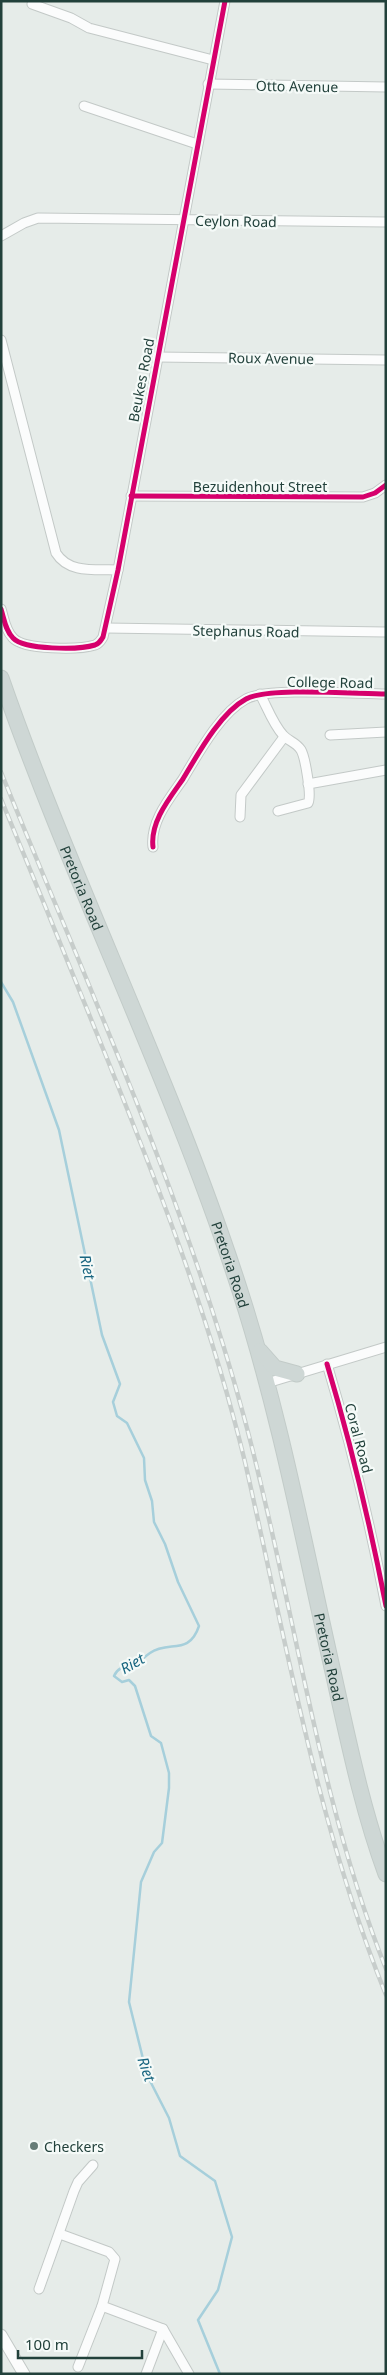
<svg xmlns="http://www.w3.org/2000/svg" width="387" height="2375" font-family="'Noto Sans',sans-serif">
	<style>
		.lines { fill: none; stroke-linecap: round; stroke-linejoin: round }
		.stream { stroke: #a6cfdb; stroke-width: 2.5 }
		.minor-casing { stroke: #c3c9c7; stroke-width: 11 }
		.tertiary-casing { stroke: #c3c9c7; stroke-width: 13 }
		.primary-casing { stroke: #c2cbc8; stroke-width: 17 }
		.minor { stroke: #fbfcfc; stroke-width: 9 }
		.tertiary { stroke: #fbfcfc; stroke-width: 11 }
		.primary { stroke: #ced7d5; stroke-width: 15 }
		.rail-casing { stroke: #c7cdcb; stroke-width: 4.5 }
		.rail { stroke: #f5faf8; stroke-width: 2.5; stroke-dasharray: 8; stroke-linecap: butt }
		.cycleway-casing { stroke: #f5faf8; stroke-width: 8 }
		.cycleway { stroke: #d6006c; stroke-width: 5 }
		.poi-dot { fill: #677d78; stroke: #f5faf8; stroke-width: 2 }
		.labels { text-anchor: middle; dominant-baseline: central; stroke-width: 4.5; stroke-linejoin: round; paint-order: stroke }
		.street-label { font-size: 14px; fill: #22413b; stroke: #f5faf8 }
		.poi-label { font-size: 14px; fill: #22413b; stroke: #f5faf8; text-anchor: start }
		.water-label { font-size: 15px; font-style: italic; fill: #196680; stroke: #f5faf8 }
	</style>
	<rect width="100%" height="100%" fill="#e6ece9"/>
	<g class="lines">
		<path class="stream" d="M1,982l12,20 46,128 43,205 18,49 -7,18 4,14 10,7 17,35 1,22 7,21 2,21 11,22 13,38 21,44c-10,30 -30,14 -49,27 -6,4 -11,10 -19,14 -7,-2 -14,2 -17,9l8,6 7,-2 6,6 16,50 10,7 8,30v15l-7,55 -8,9 -13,30 -12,120 18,73 22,43 11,38 35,25 17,56 -14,53 -20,30 22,54"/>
		<defs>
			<g id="minor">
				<polyline points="32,4 71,18 89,28 213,60"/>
				<polyline points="208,84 386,87"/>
				<polyline points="84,106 197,144"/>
				<polyline points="1,236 24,223 38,218 386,222"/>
				<path d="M1,340l55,213c13,21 40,16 62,17"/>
				<polyline points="157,357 386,360"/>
				<polyline points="131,496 363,497 375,493 386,485"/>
				<path d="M1,609c3,9 4,21 12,29 11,12 66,12 82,7 5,-2 6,-5 8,-8l15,-67 107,-569"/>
				<polyline points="106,628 386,632"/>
				<path d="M260,694c7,13 13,30 23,41 5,6 13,7 18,15 4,7 11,46 7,53l-30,8"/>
				<polyline points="330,735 386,732"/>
				<polyline points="308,784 386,770"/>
				<polyline points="240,817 241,795 284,737"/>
				<path d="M153,847c-3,-25 16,-48 30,-68 15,-25 37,-66 63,-80 21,-12 111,-5 140,-5"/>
				<path d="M327,1364c24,80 43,160 59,242"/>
				<polyline points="267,1383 386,1347"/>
				<polyline points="60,2234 109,2252 115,2259 102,2306 78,2367"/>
				<polyline points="39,2289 74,2191 78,2182 93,2165"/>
				<polyline points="102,2306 163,2329 189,2374"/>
				<polyline points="146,2374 163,2329"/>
			</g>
			<polyline id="tertiary" points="1,2335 24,2374"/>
			<g id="primary">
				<path id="s1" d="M1,678c72,207 172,404 239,613 40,124 64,253 93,381 15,67 29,137 53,202"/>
				<polyline points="260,1351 275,1368 297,1374"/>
			</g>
		</defs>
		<use href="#minor" class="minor-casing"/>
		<use href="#tertiary" class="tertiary-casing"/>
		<use href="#primary" class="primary-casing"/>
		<use href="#minor" class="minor"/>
		<use href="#tertiary" class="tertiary"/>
		<use href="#primary" class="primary"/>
		<defs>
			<g id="rail">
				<path d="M1,772c86,213 183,423 243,645 50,184 72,375 142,552"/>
				<path d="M1,799c36,87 72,175 107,262 54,134 103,261 137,401 41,179 72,362 141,533"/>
			</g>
		</defs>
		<use href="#rail" class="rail-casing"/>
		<use href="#rail" class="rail"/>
		<defs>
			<g id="cycleway">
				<polyline points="131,496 363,497 375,493 386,485"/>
				<path d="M1,609c3,9 4,21 12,29 11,12 66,12 82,7 5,-2 6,-5 8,-8l15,-67 107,-569"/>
				<path d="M153,847c-3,-25 16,-48 30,-68 15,-25 37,-66 63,-80 21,-12 111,-5 140,-5"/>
				<path d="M327,1364c24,80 43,160 59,242"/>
			</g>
		</defs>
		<use href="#cycleway" class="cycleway-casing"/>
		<use href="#cycleway" class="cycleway"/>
	</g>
	<circle class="poi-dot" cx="34" cy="2146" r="5"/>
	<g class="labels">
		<g class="street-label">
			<text transform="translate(297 86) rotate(1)">Otto Avenue</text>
			<text transform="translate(236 221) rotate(1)">Ceylon Road</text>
			<text transform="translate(271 358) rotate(1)">Roux Avenue</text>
			<text transform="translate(141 380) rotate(-79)">Beukes Road</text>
			<text x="260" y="486">Bezuidenhout Street</text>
			<text transform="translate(246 631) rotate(1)">Stephanus Road</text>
			<text transform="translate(330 682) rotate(1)">College Road</text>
			<text stroke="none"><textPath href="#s1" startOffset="225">Pretoria Road</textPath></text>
			<text stroke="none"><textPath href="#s1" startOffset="630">Pretoria Road</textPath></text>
			<text transform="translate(359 1438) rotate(75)">Coral Road</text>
			<text stroke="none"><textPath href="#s1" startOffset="1035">Pretoria Road</textPath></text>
		</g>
		<g class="poi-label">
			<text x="44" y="2146">Checkers</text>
		</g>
		<g class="water-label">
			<text transform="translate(88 1267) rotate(78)">Riet</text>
			<text transform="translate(132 1663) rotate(-30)">Riet</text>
			<text transform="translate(147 2069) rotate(71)">Riet</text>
		</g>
	</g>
	<rect width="387" height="2375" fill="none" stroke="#22413b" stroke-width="5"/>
	<path d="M18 2350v8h124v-8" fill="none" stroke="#22413b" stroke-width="2.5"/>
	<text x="25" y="2350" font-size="15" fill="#22413b" stroke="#f5faf8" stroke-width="4" paint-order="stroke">100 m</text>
</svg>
